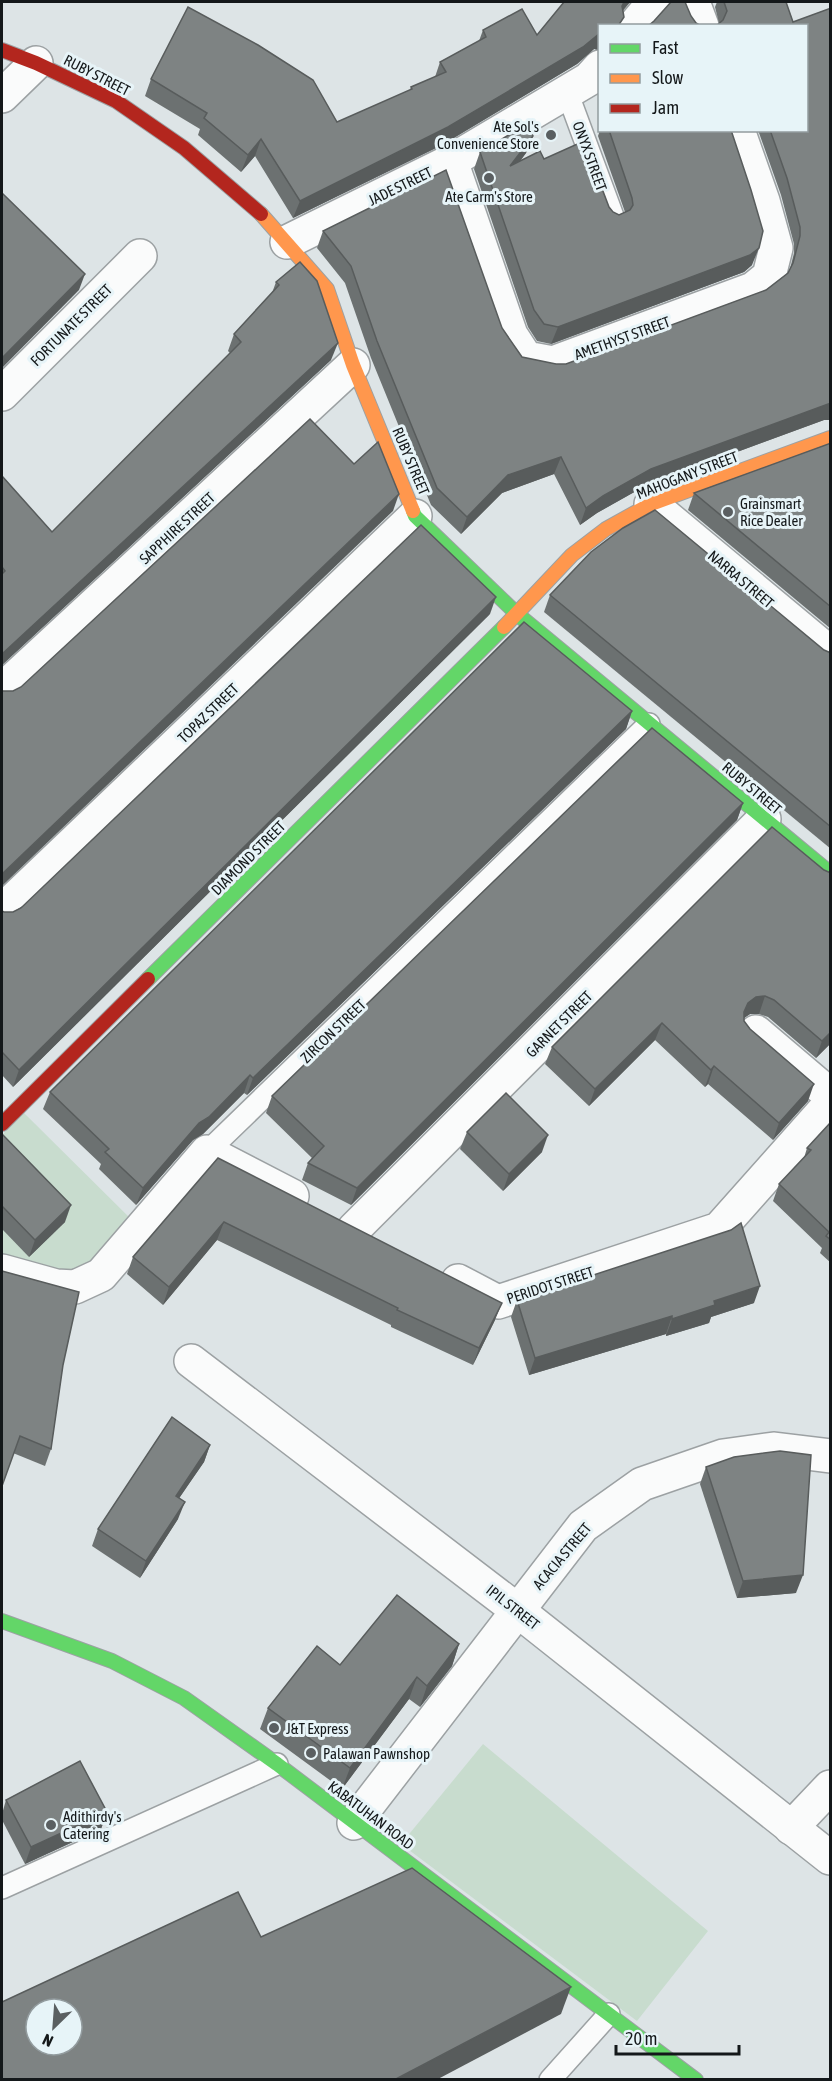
<svg xmlns="http://www.w3.org/2000/svg" width="832" height="2081" font-family="'Asap Condensed',sans-serif">
	<style>
		.green { fill: #c8dcce }
		.lines { fill: none; stroke-linecap: round; stroke-linejoin: round }
		.lane-casing { stroke: #9ca1a3; stroke-width: 24 }
		.street-casing { stroke: #9ca1a3; stroke-width: 36 }
		.fast-casing { stroke: #9ca1a3; stroke-width: 16 }
		.slow-casing { stroke: #9ca1a3; stroke-width: 16 }
		.jam-casing { stroke: #9ca1a3; stroke-width: 16 }
		.lane { stroke: #fafbfb; stroke-width: 21 }
		.street { stroke: #fafbfb; stroke-width: 33 }
		.fast { stroke: #63d668; stroke-width: 14 }
		.slow { stroke: #ff974d; stroke-width: 14 }
		.jam { stroke: #b3261e; stroke-width: 14 }
		.wall { fill: #6c7171 }
		.shaded-wall { fill: #585c5c }
		.building { fill: #7e8383; stroke: #585c5c; stroke-width: 1.5; fill-rule: evenodd }
		.poi-dot { fill: #5a5f61; stroke: #e7f4f8; stroke-width: 2 }
		.labels { text-anchor: middle; dominant-baseline: central; stroke-width: 6; stroke-linejoin: round; paint-order: stroke }
		.street-label { font-size: 15px; fill: #14181a; stroke: #e7f4f8 }
		.poi-label { font-size: 15px; fill: #14181a; stroke: #e7f4f8; text-anchor: start }
	</style>
	<rect width="100%" height="100%" fill="#dde4e6"/>
	<g class="green">
		<polygon points="24,1113 141,1229 101,1275 2,1271 2,1135"/>
		<polygon points="483,1744 708,1931 637,2021 401,1844"/>
	</g>
	<g class="lines">
		<defs>
			<g id="lane">
				<polyline points="567,92 614,219"/>
				<polyline points="207,1152 649,724"/>
				<polyline points="2,1888 277,1764"/>
				<polyline points="550,2080 609,2014"/>
			</g>
			<g id="street">
				<polyline points="693,2 702,26"/>
				<polyline points="634,26 654,2"/>
				<polyline points="2,96 36,63"/>
				<polyline points="451,161 511,335 526,358 553,363 753,289 769,276 776,248 763,201 738,130"/>
				<polyline points="287,242 451,161 589,79 600,67"/>
				<polyline points="2,394 140,256"/>
				<polyline points="651,504 830,653"/>
				<polyline points="2,690 353,365"/>
				<polyline points="2,911 415,516"/>
				<polyline points="756,1032 830,1095"/>
				<polyline points="354,1229 764,819"/>
				<polyline points="2,1271 56,1286 75,1287 101,1275 207,1152 292,1196"/>
				<polyline points="458,1281 498,1302 719,1229 830,1104"/>
				<polyline points="191,1361 517,1610 830,1858"/>
				<polyline points="354,1823 583,1526 642,1484 723,1456 774,1449 830,1456"/>
				<polyline points="791,1828 830,1787"/>
			</g>
			<g id="fast">
				<polyline points="413,511 415,516 517,614 830,873"/>
				<polyline points="148,979 504,627"/>
				<polyline points="2,1621 112,1661 184,1698 277,1764 696,2080"/>
			</g>
			<g id="slow">
				<polyline points="261,214 327,289 353,365 413,511"/>
				<polyline points="504,627 572,555 606,529 651,504 830,438"/>
			</g>
			<g id="jam">
				<polyline points="2,50 36,63 116,101 184,148 261,214"/>
				<polyline points="2,1124 148,979"/>
			</g>
		</defs>
		<use href="#lane" class="lane-casing"/>
		<use href="#street" class="street-casing"/>
		<use href="#fast" class="fast-casing"/>
		<use href="#slow" class="slow-casing"/>
		<use href="#jam" class="jam-casing"/>
		<use href="#lane" class="lane"/>
		<use href="#street" class="street"/>
		<use href="#fast" class="fast"/>
		<use href="#slow" class="slow"/>
		<use href="#jam" class="jam"/>
	</g>
	<g class="wall">
		<polygon points="564,2 630,2 623,11 600,26 600,50 594,49 577,64 442,145 293,218 255,156 241,172 198,135 200,129 145,96 151,79 337,122 410,90 411,87 435,77 440,62 479,41 483,30 537,35"/>
		<polygon points="717,2 786,2 793,22 831,8 831,420 824,420 645,486 597,513 580,525 554,474 502,493 461,534 431,505 371,358 345,283 317,248 323,231 502,328 522,357 556,364 566,364 766,290 788,273 790,269 794,253 794,244 781,195 758,130 807,130 719,23 715,7"/>
		<polygon points="600,130 731,130 752,265 744,272 551,344 537,341 528,327 474,169 480,152 533,136 526,153 521,160 544,159 609,207 613,212 619,215 625,212 598,136"/>
		<polygon points="276,282 331,360 2,665 2,476 52,532 230,353 228,351 234,334 272,293"/>
		<polygon points="831,443 831,629 688,510 694,493"/>
		<polygon points="550,595 824,650 831,653 831,849 544,612"/>
		<polygon points="490,614 13,1087 2,1075 2,911 4,912 13,912"/>
		<polygon points="632,711 626,729 247,1095 244,1093 203,1134 193,1140 136,1205 99,1169 101,1164 43,1109 50,1092"/>
		<polygon points="743,803 737,820 351,1205 302,1180 308,1163 312,1158 266,1113 272,1096"/>
		<polygon points="824,870 831,873 831,1043 816,1058 768,1017 759,1014 750,1014 744,1018 744,1021 750,1029 808,1101 773,1140 708,1084 705,1087 655,1040 589,1106 545,1064 552,1047"/>
		<polygon points="831,1122 831,1263 820,1253 822,1248 773,1201 779,1184 804,1158 807,1148"/>
		<polygon points="467,1132 542,1152 503,1191 460,1149"/>
		<polygon points="2,1134 65,1222 29,1257 2,1229"/>
		<polygon points="218,1158 495,1320 473,1365 391,1327 391,1325 217,1240 163,1305 127,1274 133,1257"/>
		<polygon points="2,1271 63,1365 51,1449 45,1466 13,1453"/>
		<polygon points="517,1300 754,1303 711,1317 709,1323 666,1336 666,1334 529,1375 511,1317"/>
		<polygon points="210,1445 204,1462 179,1498 178,1519 140,1578 92,1546 98,1529"/>
		<polygon points="706,1467 796,1593 737,1598 700,1484"/>
		<polygon points="459,1644 452,1666 420,1707 409,1699 342,1789 260,1729 268,1708 340,1665"/>
		<polygon points="6,1800 107,1812 101,1829 25,1864 2,1820 2,1814"/>
	</g>
	<g class="shaded-wall">
		<polygon points="624,2 630,2 619,14"/>
		<polygon points="600,33 600,50 594,49 577,64 442,145 293,218 300,201"/>
		<polygon points="533,136 526,153 503,183 510,166"/>
		<polygon points="261,139 255,156 241,172 248,155"/>
		<polygon points="759,248 752,265 744,272 551,344 558,327"/>
		<polygon points="85,274 79,290 2,368 2,358"/>
		<polygon points="338,343 331,360 2,665 2,654"/>
		<polygon points="831,403 831,420 824,420 645,486 597,513 580,525 586,508 603,496 651,469"/>
		<polygon points="561,457 554,474 502,493 461,534 467,517 508,475"/>
		<polygon points="399,494 393,511 2,886 2,874"/>
		<polygon points="496,597 490,614 13,1087 19,1070"/>
		<polygon points="632,711 626,729 247,1095 253,1078"/>
		<polygon points="743,803 737,820 351,1205 357,1188"/>
		<polygon points="765,996 759,1014 750,1014 741,1020 738,1029 748,1003 756,997"/>
		<polygon points="662,1023 655,1040 589,1106 595,1089"/>
		<polygon points="831,1032 831,1043 816,1058 822,1041"/>
		<polygon points="714,1066 708,1084 705,1087 711,1070"/>
		<polygon points="250,1075 244,1093 203,1134 193,1140 136,1205 143,1188 199,1123"/>
		<polygon points="814,1084 808,1101 773,1140 779,1123"/>
		<polygon points="548,1135 542,1152 503,1191 509,1174"/>
		<polygon points="71,1205 65,1222 29,1257 35,1240"/>
		<polygon points="224,1222 217,1240 163,1305 169,1287"/>
		<polygon points="760,1286 754,1303 711,1317 709,1323 666,1336 672,1319 714,1301"/>
		<polygon points="502,1303 495,1320 473,1365 479,1348"/>
		<polygon points="672,1316 666,1334 529,1375 535,1358"/>
		<polygon points="210,1445 204,1462 169,1513 176,1496"/>
		<polygon points="185,1502 178,1519 140,1578 146,1561"/>
		<polygon points="803,1575 796,1593 737,1598 743,1581"/>
		<polygon points="459,1644 452,1666 420,1707 427,1686"/>
		<polygon points="417,1677 409,1699 342,1789 350,1768"/>
		<polygon points="107,1812 101,1829 25,1864 31,1847"/>
		<polygon points="571,1987 561,2014 438,2079 396,2079"/>
	</g>
	<g class="building">
		<polygon points="564,2 624,2 622,6 624,17 618,26 600,26 600,33 583,47 448,127 300,201 261,139 248,155 204,118 207,113 151,79 188,7 258,45 313,80 337,122 412,89 411,87 446,72 440,62 486,37 483,30 522,9 537,35"/>
		<polygon points="671,2 685,2 691,16 696,23 701,26 648,26 654,21"/>
		<polygon points="724,2 786,2 793,22 831,8 831,403 651,469 603,496 586,508 561,457 508,475 467,517 437,488 377,341 351,266 323,231 446,170 502,328 522,357 556,364 566,364 766,290 788,273 793,263 800,236 800,227 787,178 770,130 807,130 807,26 716,26 723,20 727,11"/>
		<polygon points="527,124 533,136 510,166 540,151 544,159 584,141 609,207 613,212 619,215 630,210 633,205 632,198 609,130 731,130 751,190 763,231 759,248 750,255 558,327 544,324 534,310 480,152"/>
		<polygon points="2,193 85,274 2,358"/>
		<polygon points="300,262 317,281 338,343 2,654 2,574 5,571 2,567 2,476 52,532 241,342 234,334 279,285 276,282"/>
		<polygon points="310,419 354,464 378,442 399,494 2,874 2,690 3,691 13,691 21,687"/>
		<polygon points="831,443 831,607 694,493"/>
		<polygon points="655,510 824,650 831,653 831,827 550,595 591,552 623,528"/>
		<polygon points="421,525 496,597 19,1070 2,1052 2,911 4,912 13,912 21,908"/>
		<polygon points="524,622 632,711 253,1078 250,1075 209,1117 199,1123 143,1188 105,1152 109,1149 50,1092"/>
		<polygon points="652,728 743,803 357,1188 308,1163 324,1146 272,1096"/>
		<polygon points="772,827 824,870 831,873 831,1032 822,1041 774,1000 765,996 756,997 748,1003 744,1012 744,1021 750,1029 814,1084 779,1123 714,1066 711,1070 662,1023 595,1089 552,1047"/>
		<polygon points="506,1093 548,1135 509,1174 467,1132"/>
		<polygon points="831,1122 831,1240 826,1236 829,1232 779,1184 811,1150 807,1148"/>
		<polygon points="2,1134 71,1205 35,1240 2,1206"/>
		<polygon points="218,1158 502,1303 479,1348 397,1310 398,1308 224,1222 169,1287 133,1257"/>
		<polygon points="741,1223 760,1286 714,1301 715,1305 672,1319 672,1316 535,1358 517,1300 731,1230"/>
		<polygon points="2,1271 79,1292 63,1365 51,1449 20,1436 2,1486"/>
		<polygon points="172,1417 210,1445 176,1496 185,1502 146,1561 98,1529"/>
		<polygon points="780,1451 811,1455 803,1575 743,1581 706,1467 734,1457"/>
		<polygon points="397,1595 459,1644 427,1686 417,1677 350,1768 268,1708 317,1646 340,1665"/>
		<polygon points="80,1761 107,1812 31,1847 6,1800"/>
		<path d="M412,1868l159,119 -175,92h-394v-77l236,-110 23,45zM36,2009h36v36h-36z"/>
	</g>
	<g class="poi-dot">
		<circle cx="551" cy="135" r="6"/>
		<circle cx="489" cy="178" r="6"/>
		<circle cx="728" cy="512" r="6"/>
		<circle cx="274" cy="1728" r="6"/>
		<circle cx="311" cy="1753" r="6"/>
		<circle cx="51" cy="1825" r="6"/>
	</g>
	<g class="labels">
		<g class="street-label">
			<text transform="translate(97 75) rotate(27)">RUBY STREET</text>
			<text transform="translate(590 156) rotate(70)">ONYX STREET</text>
			<text transform="translate(400 186) rotate(-26)">JADE STREET</text>
			<text transform="translate(71 325) rotate(-45)">FORTUNATE STREET</text>
			<text transform="translate(622 338) rotate(-20)">AMETHYST STREET</text>
			<text transform="translate(411 461) rotate(67)">RUBY STREET</text>
			<text transform="translate(687 475) rotate(-21)">MAHOGANY STREET</text>
			<text transform="translate(177 528) rotate(-43)">SAPPHIRE STREET</text>
			<text transform="translate(741 579) rotate(40)">NARRA STREET</text>
			<text transform="translate(208 713) rotate(-44)">TOPAZ STREET</text>
			<text transform="translate(752 788) rotate(40)">RUBY STREET</text>
			<text transform="translate(248 858) rotate(-45)">DIAMOND STREET</text>
			<text transform="translate(559 1024) rotate(-45)">GARNET STREET</text>
			<text transform="translate(333 1031) rotate(-44)">ZIRCON STREET</text>
			<text transform="translate(550 1285) rotate(-18)">PERIDOT STREET</text>
			<text transform="translate(562 1556) rotate(-50)">ACACIA STREET</text>
			<text transform="translate(513 1607) rotate(38)">IPIL STREET</text>
			<text transform="translate(371 1815) rotate(37)">KABATUHAN ROAD</text>
		</g>
		<g class="poi-label">
			<text x="539" y="126" text-anchor="end">Ate Sol's<tspan x="539" dy="17">Convenience Store</tspan></text>
			<text x="489" y="196" text-anchor="middle">Ate Carm's Store</text>
			<text x="740" y="503">Grainsmart<tspan x="740" dy="17">Rice Dealer</tspan></text>
			<text x="286" y="1728">J&amp;T Express</text>
			<text x="323" y="1753">Palawan Pawnshop</text>
			<text x="63" y="1816">Adithirdy's<tspan x="63" dy="17">Catering</tspan></text>
		</g>
	</g>
	<rect width="832" height="2081" fill="none" stroke="#14181a" stroke-width="6"/>
	<rect x="598" y="24" width="210" height="108" fill="#e7f4f8" stroke="#939c9f" stroke-width="1.5"/>
	<rect x="610" y="44" width="30" height="9" fill="#63d668" stroke="#939c9f" stroke-width="1.5"/>
	<text x="652" y="54" font-size="18" fill="#14181a">Fast</text>
	<rect x="610" y="74" width="30" height="9" fill="#ff974d" stroke="#939c9f" stroke-width="1.5"/>
	<text x="652" y="84" font-size="18" fill="#14181a">Slow</text>
	<rect x="610" y="104" width="30" height="9" fill="#b3261e" stroke="#939c9f" stroke-width="1.5"/>
	<text x="652" y="114" font-size="18" fill="#14181a">Jam</text>
	<g transform="translate(54 2027) rotate(205)"><circle r="28" fill="#e7f4f8" stroke="#939c9f" stroke-width="1.5"/>
	<path d="M0-4.5L10 22L0 15L-10 22Z" fill="#5a5f61"/>
	<text y="-9" font-size="16" font-weight="bold" text-anchor="middle" fill="#14181a">N</text>
	</g>
	<path d="M616 2045v9h123v-9" fill="none" stroke="#14181a" stroke-width="3"/>
	<text x="625" y="2045" font-size="18" fill="#14181a" stroke="#e7f4f8" stroke-width="4.5" paint-order="stroke">20 m</text>
</svg>
